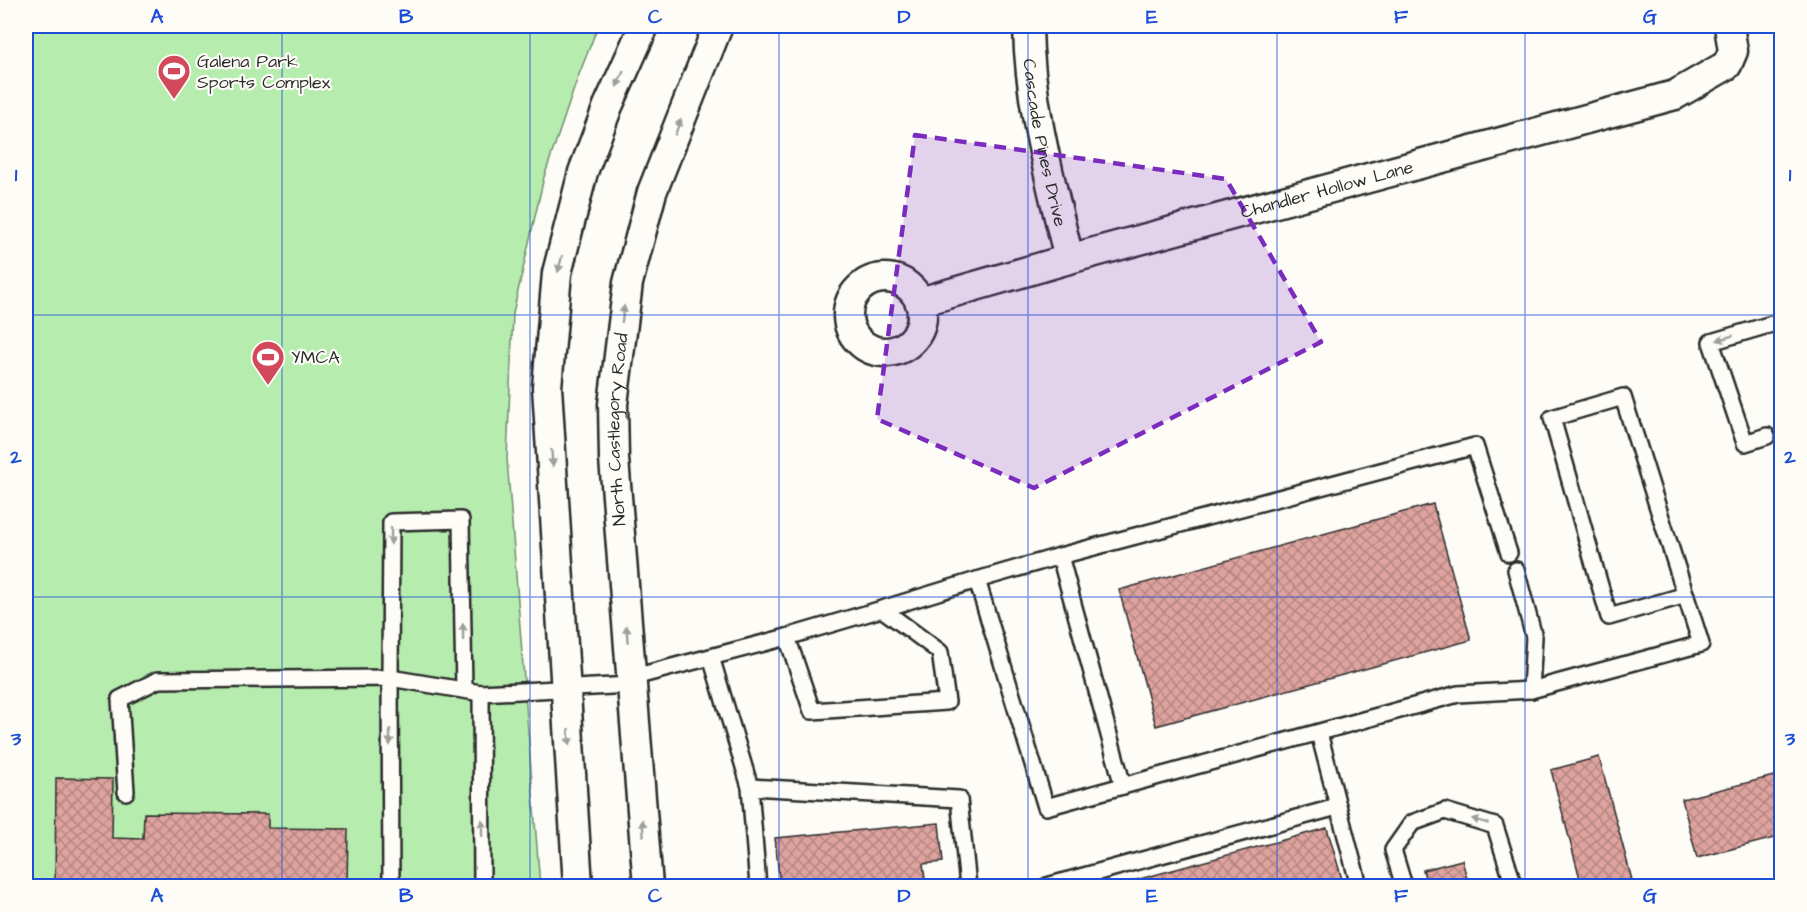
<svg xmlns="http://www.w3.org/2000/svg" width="1807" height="912" font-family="'Architects Daughter',sans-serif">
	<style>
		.green { fill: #b6edaf; stroke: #708c6d; stroke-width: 1.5 }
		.building { fill: url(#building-cross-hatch); stroke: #2b2b2b; stroke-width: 1.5 }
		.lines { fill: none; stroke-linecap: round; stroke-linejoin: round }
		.lane-casing { stroke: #2b2b2b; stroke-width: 20 }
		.street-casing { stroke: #2b2b2b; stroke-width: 33 }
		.lane { stroke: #fdfcf7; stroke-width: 15 }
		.street { stroke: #fdfcf7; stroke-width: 28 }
		.oneway { fill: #9e9e9b }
		.marked { fill: #7b2cbf; fill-opacity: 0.2; stroke: #7b2cbf; stroke-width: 4.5; stroke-dasharray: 12 8; stroke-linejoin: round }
		.grid { fill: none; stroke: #1d4ed8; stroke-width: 1.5; stroke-opacity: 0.55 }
		.labels { text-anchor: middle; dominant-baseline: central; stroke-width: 4.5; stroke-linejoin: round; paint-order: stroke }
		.poi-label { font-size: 18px; fill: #2b2b2b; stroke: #fdfcf7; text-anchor: start }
		.street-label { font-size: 18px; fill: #2b2b2b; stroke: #fdfcf7 }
		.neatline { fill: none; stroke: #1d4ed8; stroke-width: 2 }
		.grid-label { font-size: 20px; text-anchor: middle; font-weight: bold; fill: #1d4ed8 }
	</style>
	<defs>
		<pattern id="building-cross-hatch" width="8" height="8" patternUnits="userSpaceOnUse" patternTransform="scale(1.5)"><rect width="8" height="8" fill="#dea39e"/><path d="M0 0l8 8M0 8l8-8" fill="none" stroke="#b48581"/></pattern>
	</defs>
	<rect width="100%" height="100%" fill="#fdfcf7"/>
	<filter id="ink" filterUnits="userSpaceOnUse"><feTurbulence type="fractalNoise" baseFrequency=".0167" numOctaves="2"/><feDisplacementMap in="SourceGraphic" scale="12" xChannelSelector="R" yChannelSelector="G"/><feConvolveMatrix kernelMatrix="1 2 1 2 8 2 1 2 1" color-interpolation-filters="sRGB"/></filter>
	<g filter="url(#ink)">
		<polygon class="green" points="26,26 598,26 578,77 544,177 513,313 507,459 540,886 26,886"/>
		<g class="building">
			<polygon points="1433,504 1471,640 1156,726 1119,590"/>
			<polygon points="1599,757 1632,880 1606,886 1582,886 1551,770"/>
			<polygon points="1782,774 1782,836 1697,858 1682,799"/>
			<polygon points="56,778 113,779 112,838 143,839 144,813 268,814 268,828 348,829 347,886 55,886"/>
			<polygon points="939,823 943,862 923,864 926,886 780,886 775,838"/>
			<polygon points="1327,828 1344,886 1114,886"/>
			<polygon points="1462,860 1469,886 1427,886 1423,870"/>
		</g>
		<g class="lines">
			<defs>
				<g id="lane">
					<polyline points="1767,436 1745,443 1711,342 1782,321"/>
					<polyline points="1516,570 1534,637 1531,690"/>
					<polyline points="977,580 1060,556"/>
					<polyline points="787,637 882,609"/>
					<polyline points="711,657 750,787 758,886"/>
					<polyline points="630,678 787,637 812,711 947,702 940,652 882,609 977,580 1046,807 1458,694 1531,690 1701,644 1623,397 1552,418 1609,617 1686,595"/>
					<polyline points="481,693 482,886"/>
					<polyline points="1319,733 1359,886"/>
					<polyline points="1123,786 1060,556 1475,446 1509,553"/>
					<polyline points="750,787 959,799 968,886"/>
					<polyline points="126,792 120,699 158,680 390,678 481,693 631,685"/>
					<polyline points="391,886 390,678 391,522 461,520 464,690"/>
					<polyline points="1047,886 1337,807"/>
					<polyline points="1404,886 1393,850 1412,823 1445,811 1495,826 1514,886"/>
				</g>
				<g id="street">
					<path id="s1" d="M1028,26c1,79 23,156 41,233"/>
					<circle cx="885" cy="315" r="37"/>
					<path id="s2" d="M920,302l149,-43 606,-164 52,-30 6,-14 -4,-25"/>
					<polyline points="578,886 547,387 557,273 583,172 608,106 644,26"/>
					<path id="s3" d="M648,886l-34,-427 -1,-55 15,-121 24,-91 66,-166"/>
				</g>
			</defs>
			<use href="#lane" class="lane-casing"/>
			<use href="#street" class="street-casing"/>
			<use href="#lane" class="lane"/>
			<use href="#street" class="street"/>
		</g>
		<defs><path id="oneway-solid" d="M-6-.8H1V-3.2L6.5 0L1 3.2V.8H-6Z" transform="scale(1.5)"/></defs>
		<g class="oneway">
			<use href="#oneway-solid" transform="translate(620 79) rotate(114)"/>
			<use href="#oneway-solid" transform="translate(678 127) rotate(-68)"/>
			<use href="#oneway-solid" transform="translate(560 264) rotate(104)"/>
			<use href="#oneway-solid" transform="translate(623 314) rotate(-82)"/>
			<use href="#oneway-solid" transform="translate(1725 338) rotate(163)"/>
			<use href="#oneway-solid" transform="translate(552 458) rotate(86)"/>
			<use href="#oneway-solid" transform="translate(391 536) rotate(91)"/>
			<use href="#oneway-solid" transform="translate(463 632) rotate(-91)"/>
			<use href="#oneway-solid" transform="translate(627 634) rotate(-94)"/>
			<use href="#oneway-solid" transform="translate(390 737) rotate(90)"/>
			<use href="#oneway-solid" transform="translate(569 737) rotate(87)"/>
			<use href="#oneway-solid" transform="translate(1480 821) rotate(-163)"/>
			<use href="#oneway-solid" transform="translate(482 828) rotate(-90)"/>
			<use href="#oneway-solid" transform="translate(643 828) rotate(-95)"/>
		</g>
	</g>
	<path class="marked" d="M915,135l311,44 95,163 -287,146 -157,-69z"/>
	<path class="grid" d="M282,26v860M530,26v860M779,26v860M1028,26v860M1277,26v860M1525,26v860M26,315h1756M26,597h1756"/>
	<defs>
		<symbol id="stadium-pin" viewBox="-11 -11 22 30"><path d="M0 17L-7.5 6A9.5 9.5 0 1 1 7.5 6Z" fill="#d1495b" stroke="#fdfcf7"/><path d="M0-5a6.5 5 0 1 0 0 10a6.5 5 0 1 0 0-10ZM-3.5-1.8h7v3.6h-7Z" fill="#fff"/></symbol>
	</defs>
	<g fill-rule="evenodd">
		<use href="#stadium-pin" x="155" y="52" width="38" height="52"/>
		<use href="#stadium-pin" x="249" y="338" width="38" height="52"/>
	</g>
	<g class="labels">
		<g class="poi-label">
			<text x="197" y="61">Galena Park<tspan x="197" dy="21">Sports Complex</tspan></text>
			<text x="291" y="357">YMCA</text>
		</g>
		<g class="street-label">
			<text stroke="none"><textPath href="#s1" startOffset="118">Cascade Pines Drive</textPath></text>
			<text stroke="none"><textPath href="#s2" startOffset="422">Chandler Hollow Lane</textPath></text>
			<text stroke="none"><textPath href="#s3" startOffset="458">North Castlegory Road</textPath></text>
		</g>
	</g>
	<rect width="1807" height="912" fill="none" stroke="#fdfcf7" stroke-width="66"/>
	<rect x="33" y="33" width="1741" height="846" class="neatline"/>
	<g class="grid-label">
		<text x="157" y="23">A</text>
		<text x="406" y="23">B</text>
		<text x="655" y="23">C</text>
		<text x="904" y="23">D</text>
		<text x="1152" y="23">E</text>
		<text x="1401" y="23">F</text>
		<text x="1650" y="23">G</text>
		<text x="16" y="181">1</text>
		<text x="1790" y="181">1</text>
		<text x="16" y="463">2</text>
		<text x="1790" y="463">2</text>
		<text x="16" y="745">3</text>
		<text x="1790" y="745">3</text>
		<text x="157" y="902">A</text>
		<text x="406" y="902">B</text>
		<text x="655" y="902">C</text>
		<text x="904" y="902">D</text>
		<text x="1152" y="902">E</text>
		<text x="1401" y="902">F</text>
		<text x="1650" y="902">G</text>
	</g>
</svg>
